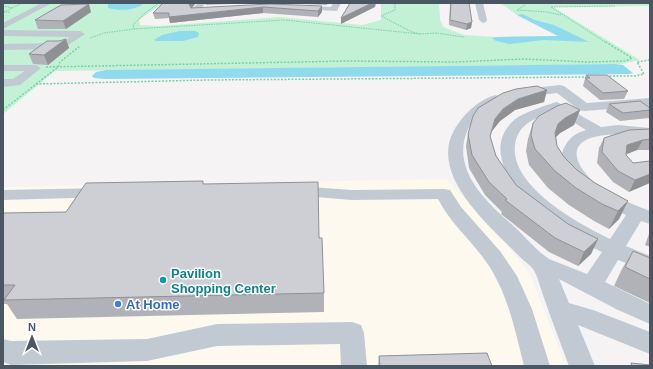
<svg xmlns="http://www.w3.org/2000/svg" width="653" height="369" font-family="Helvetica,sans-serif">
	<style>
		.commercial { fill: #fdf9ef }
		.green { fill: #c3f1d5 }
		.water { fill: #90daee }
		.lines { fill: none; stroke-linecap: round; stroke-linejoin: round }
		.path-far1 { stroke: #7ad0a6; stroke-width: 1; stroke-dasharray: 1.5 1; stroke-linecap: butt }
		.path { stroke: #7ad0a6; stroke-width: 1.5; stroke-dasharray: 2 1.5; stroke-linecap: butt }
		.minor { fill: #c1cad2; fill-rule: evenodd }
		.wall { fill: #b0b2b7 }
		.shaded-wall { fill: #909195 }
		.building { fill: #cdcfd5; stroke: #909195 }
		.culture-dot { fill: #0f9aa8; stroke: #fff; stroke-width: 1.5 }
		.shop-dot { fill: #3f7fe0; stroke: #fff; stroke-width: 1.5 }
		.labels { text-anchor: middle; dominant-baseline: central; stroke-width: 3; stroke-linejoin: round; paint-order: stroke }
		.near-culture-label { font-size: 13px; font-weight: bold; fill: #0d838f; stroke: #fff; text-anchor: start }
		.near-shop-label { font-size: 13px; font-weight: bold; fill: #366cbe; stroke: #fff; text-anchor: start }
	</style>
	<rect width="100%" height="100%" fill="#f5f3f3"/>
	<polygon class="commercial" points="446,179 498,233 530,274 566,366 3,366 3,187"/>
	<polygon class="green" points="3,3 163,3 139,20 140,25 160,26 279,17 362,25 381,20 381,3 439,3 440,19 443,27 464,35 497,37 558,36 517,15 500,3 650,3 650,6 553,7 640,60 621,64 55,71 3,114"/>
	<g class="water">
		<path d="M108,3h36c-8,8 -26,8 -36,5z"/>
		<polygon points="522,14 535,20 554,25 589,42 544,40 509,44 496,41 492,38 497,37 558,36 517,15"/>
		<polygon points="180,31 195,31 199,33 198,37 183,41 156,41 154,40 162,35"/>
		<polygon points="615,64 623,65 633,73 629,74 105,79 94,78 92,76 96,72 106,70"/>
	</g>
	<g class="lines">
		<g class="path-far1">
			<polyline points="524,3 525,5 517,10 547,12 561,15"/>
			<polyline points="3,6 12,8 4,12 10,12"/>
			<polyline points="12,8 22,3"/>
			<polyline points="134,29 133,25 145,13 159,3"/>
			<polyline points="420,34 436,33 464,37"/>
			<polyline points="90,38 104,33 134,29 284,20 420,34 412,32 381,16 395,10 395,3"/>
			<polyline points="605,42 551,7 615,6"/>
		</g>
		<g class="path">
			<polyline points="46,67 348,61 456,62 524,59 586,62 626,61 632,58 604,41"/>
			<polyline points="606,76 635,76 644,74 637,62 650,60"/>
			<polyline points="36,84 208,80 588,77"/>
			<polyline points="3,110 58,67 60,62 80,46"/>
		</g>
		<g class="minor">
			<polygon points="42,3 52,3 3,29 3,23"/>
			<polygon points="198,3 206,3 202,7 215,7 219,9 215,11 192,12 191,10"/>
			<polygon points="333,3 341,3 337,11 299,9 295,7 299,5 331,7"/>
			<polygon points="475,3 483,3 487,20 486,22 483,23 479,20"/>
			<polygon points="3,30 80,31 85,34 62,49 3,50 3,44 60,43 70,37 3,36"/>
			<polygon points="3,65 36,65 41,68 20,85 3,87 3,79 13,79 25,71 3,71"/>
			<polygon points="560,85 564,86 587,103 650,98 650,106 584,111 579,110 557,93 524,97 518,93 524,89"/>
			<path d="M496,95l6,4c-7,11 -25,13 -34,30 -19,42 22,76 49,100 8,8 16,17 24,24l8,6 38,15 15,-22c-21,-10 -42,-22 -60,-37 -25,-21 -61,-63 -29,-94 8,-8 34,-16 44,-19l44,25 17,-2 32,3v8c-18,-2 -92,-9 -69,31 13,22 46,35 69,44v13l-9,-3 -15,25 24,10v16l-32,-12 -13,22 45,22v20l-32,-14 -59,-31 10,24 24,7 57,22v22l-72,-29 17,41h-26c-9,-24 -18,-48 -26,-71 -3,-8 -5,-19 -10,-26 -3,-4 -9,-8 -13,-12 -30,-31 -97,-85 -62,-133 9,-13 22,-25 38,-29zM557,112l29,18c-10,3 -16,7 -21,16 -17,28 42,61 61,69l-16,24c-31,-15 -100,-52 -95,-94 3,-23 23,-28 42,-33z"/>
			<path d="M296,186l56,4 92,-1 6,1 11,17 39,44 17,25 15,33 18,57h-26c-9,-36 -16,-72 -37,-103 -15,-22 -37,-40 -49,-64l-86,1 -62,-5 -3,-4 3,-4z"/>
			<polygon points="102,188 108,189 111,193 108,197 3,200 3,190"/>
			<polygon points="352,322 361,325 364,333 367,366 341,366 340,344 217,346 147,361 11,365 3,362 3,339 11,341 147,339 217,324"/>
		</g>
	</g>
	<g class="wall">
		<polygon points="196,3 192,8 322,6 322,12 318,17 263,13 170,23 169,18 155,19 153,13"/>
		<polygon points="205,3 259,3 206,5"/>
		<polygon points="280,3 328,3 327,5"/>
		<polygon points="450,3 469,3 472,22 471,28 466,30 449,25"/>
		<polygon points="91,12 66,29 38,29 35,20"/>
		<polygon points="66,39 69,48 48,65 33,64 29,54"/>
		<polygon points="586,75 628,91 624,99 600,100 583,86"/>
		<polygon points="547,90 544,102 515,110 500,121 492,131 490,137 496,156 516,185 568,224 598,239 591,254 578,266 549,252 501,214 502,212 485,195 469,168 466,146 468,134"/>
		<polygon points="609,104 650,108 650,116 649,118 620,121 606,112"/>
		<polygon points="580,110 574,125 560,133 556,137 557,146 564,157 577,170 595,183 628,201 619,219 609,229 594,221 569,205 548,188 529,165 526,151 528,139 533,123"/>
		<polygon points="650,129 650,150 637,150 626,154 626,155 633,163 650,161 629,192 613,182 597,163 599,148 604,138"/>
		<polygon points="204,184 319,238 324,293 324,312 17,319 7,304 3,304 3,213 66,212"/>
		<polygon points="650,231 650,247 645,245"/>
		<polygon points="633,251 650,258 650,303 614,286 622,269"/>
		<polygon points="379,356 492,366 378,366"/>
	</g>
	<g class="shaded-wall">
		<polygon points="190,3 196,3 190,10 189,4"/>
		<polygon points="372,3 376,3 375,7 341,24 341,18"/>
		<polygon points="89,4 91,12 66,29 63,21"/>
		<polygon points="322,6 322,12 318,17 318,11"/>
		<polygon points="263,7 263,13 170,23 169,17"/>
		<polygon points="472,22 471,28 466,30 467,24"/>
		<polygon points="66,39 69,48 48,65 44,55"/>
		<polygon points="547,90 544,102 515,110 500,121 492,131 487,149 495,119 503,109 518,99"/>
		<polygon points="580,110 574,125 560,133 553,140 550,149 558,124 565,118"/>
		<polygon points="643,140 637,150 622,156 627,145"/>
		<polygon points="650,174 650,183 629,192 635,180"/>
		<polygon points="628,201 619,219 609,229 618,211"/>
		<polygon points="598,239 591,254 578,266 584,252"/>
	</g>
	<g class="building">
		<polygon points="163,3 190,3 189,4 191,8 270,4 322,6 318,11 263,7 169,17 169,13 153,13"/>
		<polygon points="350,3 372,3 341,18"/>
		<polygon points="451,3 469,3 472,22 467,24 450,20"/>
		<polygon points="89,4 63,21 35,20 61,5"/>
		<polygon points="66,39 44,55 29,54 47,41 59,41"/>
		<polygon points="586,75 607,75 628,91 603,93 585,78 590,78"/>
		<polygon points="537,86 547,90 518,99 503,109 495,119 490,136 496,156 516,185 568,224 598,239 584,252 555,238 505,200 507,199 489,182 472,155 468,134 473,116 478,108 503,93 516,89"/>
		<polygon points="640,101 650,108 650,110 623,113 609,104"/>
		<polygon points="566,103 580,110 565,118 558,124 555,133 557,146 564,157 577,170 595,183 628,201 618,211 602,204 576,188 555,171 535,149 531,135 533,123 539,116 557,106"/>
		<polygon points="650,129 650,139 643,140 627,145 626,155 633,163 650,161 650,174 635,180 618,171 602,152 604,138 629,130"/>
		<polygon points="203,181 203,184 318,182 319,238 322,238 324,293 4,300 15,285 3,285 3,213 66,212 86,183"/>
		<polygon points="633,251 650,258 650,279 625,267"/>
		<polygon points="487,353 492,366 380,366 379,356"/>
		<polygon points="631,363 650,365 650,366 632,366"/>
	</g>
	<circle class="culture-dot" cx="163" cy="280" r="4"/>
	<circle class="shop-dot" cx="118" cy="304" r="4"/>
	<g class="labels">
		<g class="near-culture-label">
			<text x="171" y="273">Pavilion<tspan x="171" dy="15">Shopping Center</tspan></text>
		</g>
		<g class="near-shop-label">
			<text x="126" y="304">At Home</text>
		</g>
	</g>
	<rect width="653" height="369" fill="none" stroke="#4a5661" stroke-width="8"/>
	<g transform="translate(32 337)" stroke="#ffffff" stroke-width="3" paint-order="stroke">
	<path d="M0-3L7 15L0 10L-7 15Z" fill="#4a5661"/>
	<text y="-6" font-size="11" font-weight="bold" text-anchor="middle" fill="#4a5661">N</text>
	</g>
</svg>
